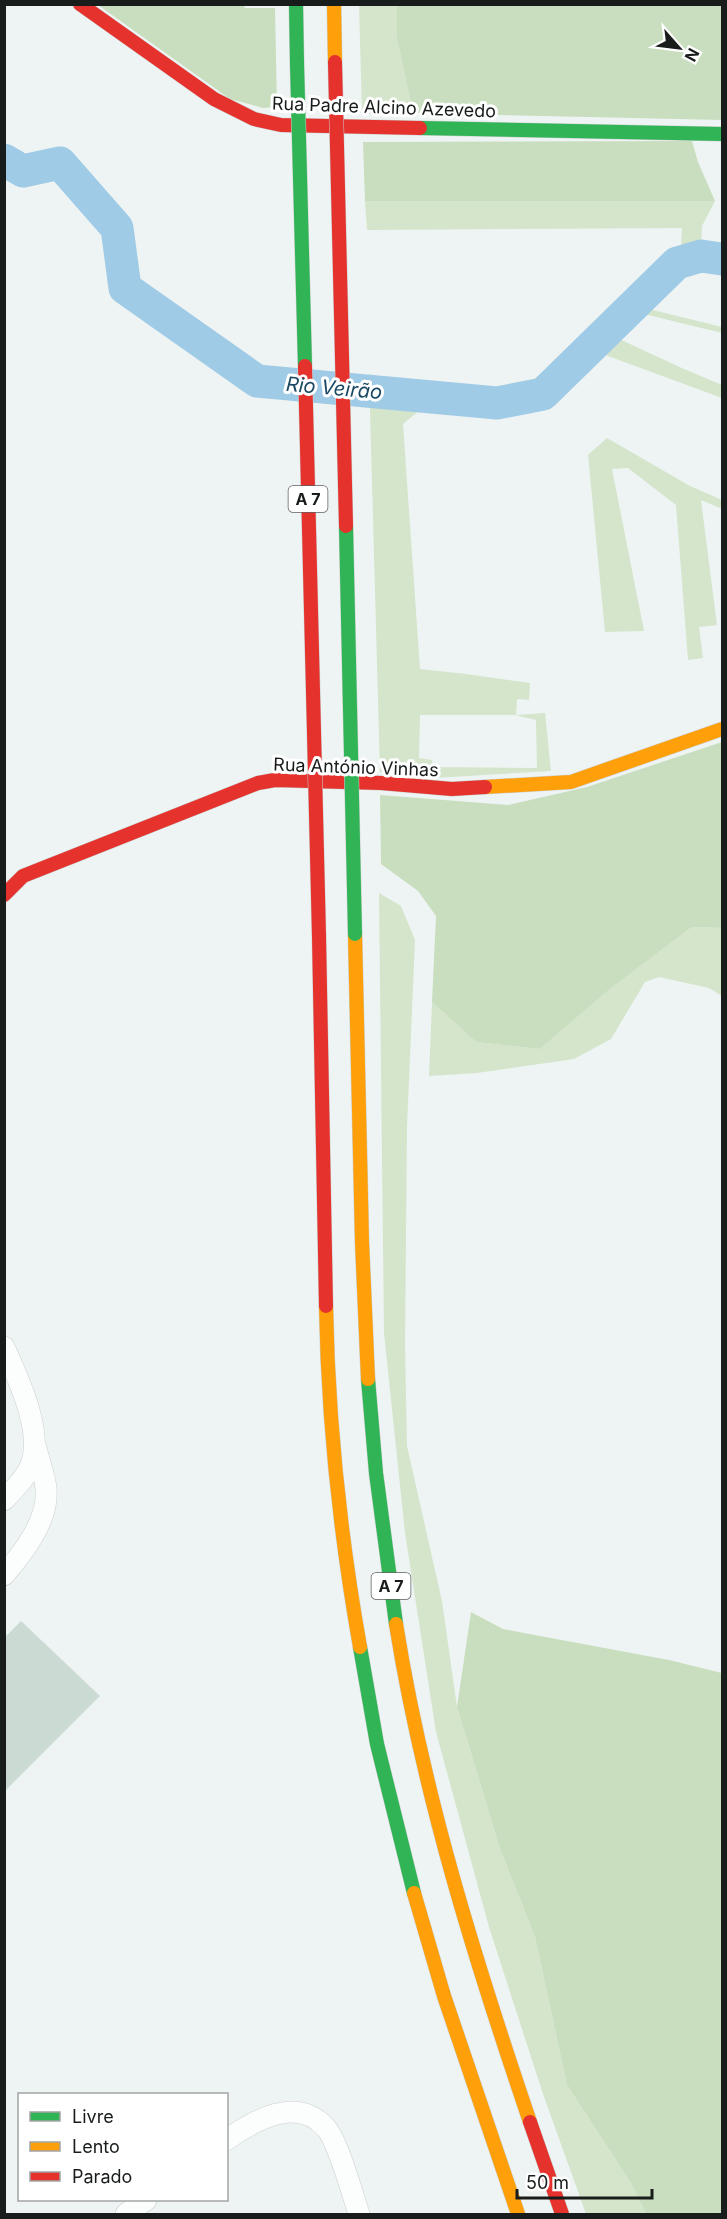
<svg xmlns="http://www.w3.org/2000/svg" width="727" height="2219" font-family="Inter,sans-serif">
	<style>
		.green { fill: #d4e5cc; fill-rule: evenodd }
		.forest { fill: #c9debf }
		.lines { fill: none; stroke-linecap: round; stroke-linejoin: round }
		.river { stroke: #a0cbe6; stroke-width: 33 }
		.building { fill: #cbdbd3 }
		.street-casing { stroke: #cbd0cf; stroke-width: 22 }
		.fast-casing { stroke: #cbd0cf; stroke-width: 15 }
		.slow-casing { stroke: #cbd0cf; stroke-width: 15 }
		.jam-casing { stroke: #cbd0cf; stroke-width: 15 }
		.street { stroke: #fcfdfd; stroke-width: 21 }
		.fast { stroke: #30b455; stroke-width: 14 }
		.slow { stroke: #ff9f0a; stroke-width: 14 }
		.jam { stroke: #e5322d; stroke-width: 14 }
		.fast-bridge-casing { stroke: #cbd0cf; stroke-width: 15; stroke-linecap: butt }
		.jam-bridge-casing { stroke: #cbd0cf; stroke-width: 15; stroke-linecap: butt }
		.fast-bridge { stroke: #30b455; stroke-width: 14 }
		.jam-bridge { stroke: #e5322d; stroke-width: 14 }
		.labels { text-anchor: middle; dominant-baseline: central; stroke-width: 6; stroke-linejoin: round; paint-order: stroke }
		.shield { fill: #fff; stroke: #5d605f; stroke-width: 1.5 }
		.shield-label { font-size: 16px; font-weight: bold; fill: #181c1b }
		.street-label { font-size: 18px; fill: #181c1b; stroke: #fff }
		.water-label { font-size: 20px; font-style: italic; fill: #1b4964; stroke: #fff }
	</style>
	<rect width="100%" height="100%" fill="#eef4f3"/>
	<g class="green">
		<polygon points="359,5 397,5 397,38 413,113 362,114"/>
		<path d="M365,201h350l-13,25 -1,24 21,3v13l-22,-3 -51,46 73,18v6l-78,-19 -27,24 67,31 38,16v13l-122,-45 -53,48 -54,10 -67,-6 -23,19 17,245 46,5 64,9 -1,17 -12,-1 -1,16 29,-2 6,58 -133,8 -38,-7 -11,-398 52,11 69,11 50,-13 141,-136 1,-19 -315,2zM420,715h95l21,5 1,48 -104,-1 -1,-7 -13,-2z"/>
		<polygon points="607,438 690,486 722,500 722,509 701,500 717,625 699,627 703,658 688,660 676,505 628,468 612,469 644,631 605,632 588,455"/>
		<polygon points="379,893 401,906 415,940 407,1127 405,1345 407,1446 442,1601 457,1707 500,1849 535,1937 567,2085 631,2183 646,2214 586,2214 543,2094 489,1927 436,1732 405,1533 384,1333"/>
		<polygon points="692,927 722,928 722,996 709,988 659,977 645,982 611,1039 574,1059 477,1073 429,1076 432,1002 476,1042 540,1049 610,989"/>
	</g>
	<g class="forest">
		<polygon points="243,4 245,8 275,8 277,107 263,108 230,99 98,5"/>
		<polygon points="397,5 722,5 722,120 413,113 397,38"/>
		<polygon points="692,141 698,162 715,201 365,201 363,142"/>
		<polygon points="722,742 722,928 692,927 610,989 540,1049 476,1042 432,1002 436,916 418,891 381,864 380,795 508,805 587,787"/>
		<polygon points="471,1612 503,1629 669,1660 722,1673 722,2214 646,2214 631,2183 567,2085 535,1937 500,1849 457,1707"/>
	</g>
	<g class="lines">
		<polyline class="river" points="4,160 23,171 60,163 117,228 125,288 257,381 497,403 543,394 677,263 701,256 722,259"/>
	</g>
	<polygon class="building" points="21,1621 100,1696 4,1792 4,1638"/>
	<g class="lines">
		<defs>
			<g id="street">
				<path d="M4,1347c14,31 41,87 26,120 -5,12 -16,22 -26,33"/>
				<path d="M4,1575c19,-22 45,-55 42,-86 -1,-13 -7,-28 -10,-41"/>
				<path d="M226,2140c29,-20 71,-45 100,-12 12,13 27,68 33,86"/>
				<polyline points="126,2214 146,2200"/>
			</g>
			<g id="fast">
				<polyline points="296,4 297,63"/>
				<polyline points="420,128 722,134"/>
				<polyline points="368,1379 376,1473 396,1624"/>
				<polyline points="360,1647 377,1744 414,1893"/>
			</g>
			<g id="slow">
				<polyline points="334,4 335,62"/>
				<polyline points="485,787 571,782 722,729"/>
				<polyline points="355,934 362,1242 368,1379"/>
				<path d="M326,1306c2,114 14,228 34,341"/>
				<path d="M396,1624c27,170 79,336 134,498"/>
				<polyline points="414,1893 444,1996 518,2214"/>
			</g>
			<g id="jam">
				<polyline points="80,4 214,99 254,119 281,125 420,128"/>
				<polyline points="4,895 23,876 258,783 275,780 381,783 452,789 485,787"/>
				<polyline points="319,936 326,1306"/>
				<polyline points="530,2122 562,2214"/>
			</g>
		</defs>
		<use href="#street" class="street-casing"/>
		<use href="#fast" class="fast-casing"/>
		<use href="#slow" class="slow-casing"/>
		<use href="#jam" class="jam-casing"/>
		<use href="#street" class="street"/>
		<use href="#fast" class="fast"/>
		<use href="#slow" class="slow"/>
		<use href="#jam" class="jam"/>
		<defs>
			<g id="fast-bridge">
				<polyline points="297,63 305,366"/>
				<polyline points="346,526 355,934"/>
			</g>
			<g id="jam-bridge">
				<polyline points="335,62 346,526"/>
				<polyline points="305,366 319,936"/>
			</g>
		</defs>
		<use href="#fast-bridge" class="fast-bridge-casing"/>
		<use href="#jam-bridge" class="jam-bridge-casing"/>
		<use href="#fast-bridge" class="fast-bridge"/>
		<use href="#jam-bridge" class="jam-bridge"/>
	</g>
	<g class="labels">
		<g class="shield">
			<rect x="288.5" y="486" width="39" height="26" rx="4.5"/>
			<rect x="371.5" y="1573" width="39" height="26" rx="4.5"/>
		</g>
		<g class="shield-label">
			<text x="308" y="499">A 7</text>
			<text x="391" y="1586">A 7</text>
		</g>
		<g class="street-label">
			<text transform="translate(384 107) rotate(2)">Rua Padre Alcino Azevedo</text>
			<text transform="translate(356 767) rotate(2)">Rua António Vinhas</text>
		</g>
		<g class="water-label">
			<text transform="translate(334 388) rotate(5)">Rio Veirão</text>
		</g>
	</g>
	<rect width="727" height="2219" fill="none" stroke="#181c1b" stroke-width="12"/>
	<rect x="18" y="2093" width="210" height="108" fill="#ffffff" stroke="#a3a4a4" stroke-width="1.5"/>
	<rect x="30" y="2112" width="30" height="9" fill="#30b455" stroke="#a3a4a4" stroke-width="1.5"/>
	<text x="72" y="2123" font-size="18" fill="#181c1b">Livre</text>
	<rect x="30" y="2142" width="30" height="9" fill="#ff9f0a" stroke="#a3a4a4" stroke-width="1.5"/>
	<text x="72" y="2153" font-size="18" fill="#181c1b">Lento</text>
	<rect x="30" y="2172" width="30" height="9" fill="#e5322d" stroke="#a3a4a4" stroke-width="1.5"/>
	<text x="72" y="2183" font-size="18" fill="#181c1b">Parado</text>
	<g transform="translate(679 48) rotate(118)" stroke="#ffffff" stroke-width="4.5" paint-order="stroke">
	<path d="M0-4.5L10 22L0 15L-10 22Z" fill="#181c1b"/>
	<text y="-9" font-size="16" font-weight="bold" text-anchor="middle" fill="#181c1b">N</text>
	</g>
	<path d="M517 2189v9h135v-9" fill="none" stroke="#181c1b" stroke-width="3"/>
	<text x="526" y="2189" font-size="18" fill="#181c1b" stroke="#ffffff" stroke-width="4.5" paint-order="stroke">50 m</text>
</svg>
